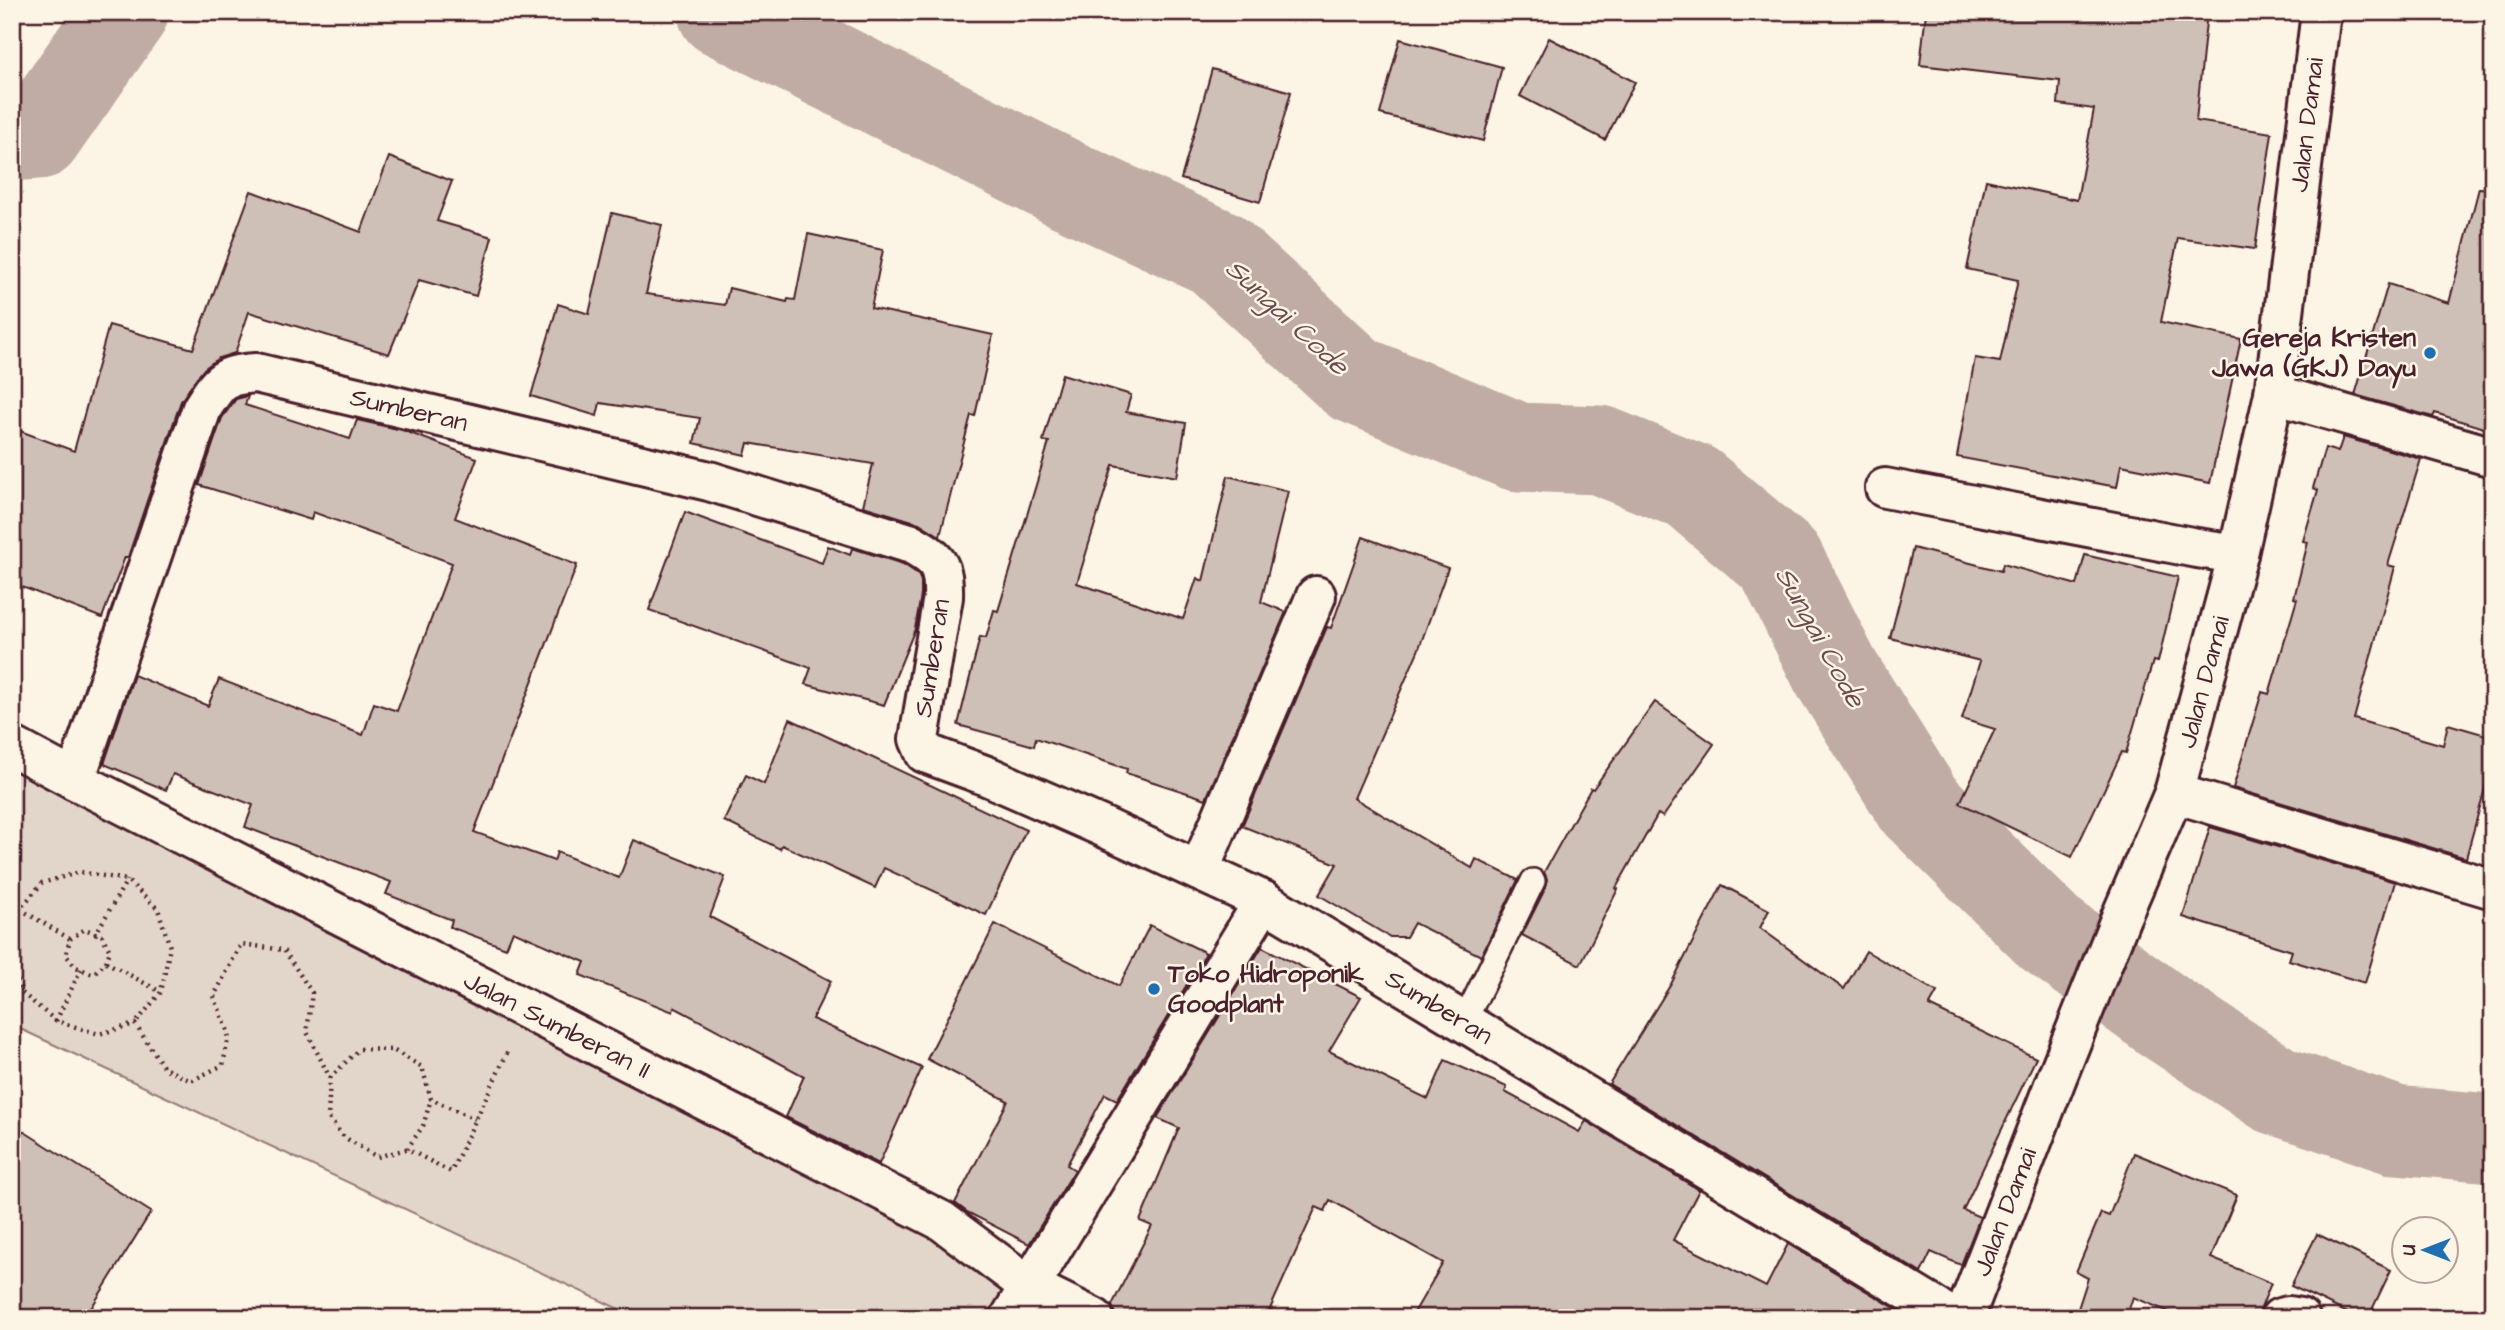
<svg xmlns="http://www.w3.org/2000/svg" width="2505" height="1330" font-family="'Architects Daughter',sans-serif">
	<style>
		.green { fill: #e2d5ca; stroke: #967a7a; stroke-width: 2 }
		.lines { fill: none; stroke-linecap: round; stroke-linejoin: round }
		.river { stroke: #c0aca5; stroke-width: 89 }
		.building { fill: #cfc0b7; stroke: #4a1f2b; stroke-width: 2 }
		.service-casing { stroke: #4a1f2b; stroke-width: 28 }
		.minor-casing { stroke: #4a1f2b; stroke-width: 44 }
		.secondary-casing { stroke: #4a1f2b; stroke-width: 44 }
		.path { stroke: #4a1f2b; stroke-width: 4.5; stroke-dasharray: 2 5; stroke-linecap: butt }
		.service { stroke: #fcf5e5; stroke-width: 23 }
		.minor { stroke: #fcf5e5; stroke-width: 38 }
		.secondary { stroke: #fcf5e5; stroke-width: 38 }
		.poi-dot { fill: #1f6fb2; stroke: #fcf5e5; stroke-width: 2.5 }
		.labels { text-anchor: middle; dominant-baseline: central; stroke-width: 5; stroke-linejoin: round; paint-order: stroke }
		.street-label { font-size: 26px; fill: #4a1f2b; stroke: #fcf5e5 }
		.poi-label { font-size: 26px; font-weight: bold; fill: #4a1f2b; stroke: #fcf5e5; text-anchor: end }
		.water-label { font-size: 28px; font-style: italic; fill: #6d4950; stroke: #fcf5e5 }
	</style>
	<rect width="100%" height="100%" fill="#fcf5e5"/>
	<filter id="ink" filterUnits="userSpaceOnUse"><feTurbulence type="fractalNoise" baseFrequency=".0143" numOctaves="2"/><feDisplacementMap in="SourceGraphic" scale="14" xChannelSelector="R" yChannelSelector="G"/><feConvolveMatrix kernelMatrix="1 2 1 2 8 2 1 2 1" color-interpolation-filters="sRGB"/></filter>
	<g filter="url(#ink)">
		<polygon class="green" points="12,745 1029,1286 1010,1318 638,1318 12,1025"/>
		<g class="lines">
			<g class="river">
				<polyline points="722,12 1068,185 1217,253 1354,379 1518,447 1600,450 1692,487 1780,561 1835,671 1919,805 2049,933 2165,1017 2276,1090 2395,1130 2493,1138"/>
				<polyline points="12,137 38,135 124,12"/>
			</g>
		</g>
		<g class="building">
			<polygon points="1926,12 2207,12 2196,121 2272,133 2255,249 2178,238 2161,322 2241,339 2210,483 2121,465 2117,487 1957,457 1975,358 2000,362 2018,280 1967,269 1986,180 2077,200 2094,109 2058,104 2060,81 1920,65"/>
			<polygon points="1549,38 1635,82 1605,140 1520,96"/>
			<polygon points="1400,39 1502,67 1483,141 1380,114"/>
			<polygon points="1212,69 1291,92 1260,202 1181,179"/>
			<polygon points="389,157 452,181 437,221 492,237 476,296 419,280 389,354 249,312 235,353 219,358 204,369 181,401 128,557 125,557 102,618 12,583 12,428 74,451 109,325 193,349 251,191 361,232"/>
			<polygon points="2479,188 2493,189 2493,431 2435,413 2433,417 2355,395 2388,284 2449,303"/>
			<polygon points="612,213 662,225 646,294 725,305 729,288 787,302 788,299 795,300 808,234 883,250 871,308 993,335 975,416 971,415 940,536 919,523 863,506 873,464 748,443 745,455 694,443 700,418 600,403 597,416 531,396 558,304 589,314"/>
			<polygon points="1062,374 1131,395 1126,412 1186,423 1177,477 1113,465 1077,583 1183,619 1197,578 1203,581 1228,476 1288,491 1261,602 1286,612 1206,799 1126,773 1127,769 1036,738 1034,746 958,725 980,637 986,638 994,610 998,611 1049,442 1043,441"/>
			<polygon points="248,396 245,405 350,439 357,420 402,430 477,458 455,518 577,565 474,832 554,861 557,852 619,878 634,840 725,877 710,917 831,981 812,1019 922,1068 879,1164 786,1117 804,1076 674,1007 673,1012 580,975 585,962 513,931 506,948 450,927 452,920 386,894 391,882 245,827 253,805 173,774 166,790 104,764 134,675 208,706 219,679 363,735 374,703 397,711 452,563 313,512 311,520 199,485 222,418 236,399"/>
			<polygon points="2343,437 2421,459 2388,565 2395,567 2354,719 2443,745 2448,724 2493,737 2493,759 2466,858 2233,788 2262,692 2269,694 2297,599 2294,598 2308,542 2303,541 2318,490 2313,488 2325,448 2338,452"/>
			<polygon points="685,512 822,563 828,546 850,555 852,548 903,564 918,574 921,581 921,595 915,629 884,705 805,684 811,668 649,610"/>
			<polygon points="1363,537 1448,568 1418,651 1354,798 1472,868 1476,859 1518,880 1481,956 1414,923 1406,937 1390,937 1319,895 1337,864 1242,826 1327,627 1331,628"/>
			<polygon points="1913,548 2001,571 2003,564 2077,585 2085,555 2178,577 2158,662 2153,661 2126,753 2122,752 2072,857 1960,803 1995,729 1962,719 1980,661 1890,638"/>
			<polygon points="1655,702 1714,744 1663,817 1658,814 1616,888 1618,889 1580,965 1522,935 1546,887 1547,879 1544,872 1591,788 1593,789"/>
			<polygon points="790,719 1026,830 986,915 884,868 875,888 782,845 780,849 724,821 746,775 764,784"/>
			<polygon points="2210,827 2395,882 2365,983 2289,960 2292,951 2183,917"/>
			<polygon points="1722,885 1769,910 1760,928 1844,989 1866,951 1937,992 1929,1006 2036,1058 1963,1210 1980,1217 1961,1265 1931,1252 1921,1273 1609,1084 1671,984"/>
			<polygon points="995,924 1119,986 1150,925 1206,953 1117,1100 1105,1094 1067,1165 1075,1170 1029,1244 967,1212 955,1203 1008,1101 927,1059"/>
			<polygon points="1262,947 1361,997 1329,1051 1428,1099 1445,1060 1507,1087 1505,1092 1579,1132 1586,1121 1699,1190 1673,1240 1766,1287 1788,1244 1903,1313 1901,1318 1411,1318 1443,1263 1330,1200 1325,1211 1316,1207 1266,1318 1116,1318 1112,1305 1152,1226 1140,1221 1179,1128 1157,1118"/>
			<polygon points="12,1124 151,1212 85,1318 12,1318"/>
			<polygon points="2134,1153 2237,1195 2211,1258 2271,1283 2257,1318 2184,1318 2133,1297 2126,1318 2075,1318 2088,1278 2076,1272 2101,1213 2109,1216"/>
			<polygon points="2317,1234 2391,1270 2368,1318 2358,1318 2291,1286"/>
		</g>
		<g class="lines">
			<defs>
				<polyline id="service" points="1464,1022 1533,881"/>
				<g id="minor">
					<polyline points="2274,394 2493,457"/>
					<polyline points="1885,488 2197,548 2238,554"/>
					<polyline points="12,746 75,780 942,1221 1029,1286 1094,1318"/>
					<path d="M75,780l127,-372c18,-28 21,-33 54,-35l453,108 203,63c26,15 32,21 31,53l-24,142 6,14 62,23 112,49 165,76 689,417"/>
					<polyline points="2174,793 2493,889"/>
					<polyline points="1199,871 1316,596"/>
					<polyline points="1010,1318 1264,901"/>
					<polyline points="2280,1318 2288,1316 2300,1318"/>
				</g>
				<polyline id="secondary" points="1964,1318 2057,1077 2121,917 2174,793 2238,554 2274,394 2321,12"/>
			</defs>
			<use href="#service" class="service-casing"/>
			<use href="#minor" class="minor-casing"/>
			<use href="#secondary" class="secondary-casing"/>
			<g class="path">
				<polyline points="20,909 70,939"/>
				<polyline points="12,930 15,915 42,883 80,872 127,880 158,909 170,947 161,992 135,1024"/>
				<polyline points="95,935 127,880"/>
				<polyline points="106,962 110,951 102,936 85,929 70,939 66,955 76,967 93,974 106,962 161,992"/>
				<polyline points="12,967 22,993 56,1021 99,1034 135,1024 164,1068 191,1081 223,1065 229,1034 214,996 241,944 284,950 312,993 307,1032 330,1078 328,1117 344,1137 377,1157 407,1149 451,1172 509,1049"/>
				<polyline points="56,1021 81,969"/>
				<polyline points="330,1078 359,1049 393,1050 422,1067 431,1099 475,1119"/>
				<polyline points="407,1149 423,1126 431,1099"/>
			</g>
			<use href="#service" class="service"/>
			<use href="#minor" class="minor"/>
			<use href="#secondary" class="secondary"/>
		</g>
	</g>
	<g class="poi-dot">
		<circle cx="2430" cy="353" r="7"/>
		<circle cx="1154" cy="989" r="7"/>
	</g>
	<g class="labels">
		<g class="street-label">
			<text transform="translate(2307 125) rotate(-83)">Jalan Damai</text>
			<text transform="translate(409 410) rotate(13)">Sumberan</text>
			<text transform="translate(932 658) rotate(-81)">Sumberan</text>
			<text transform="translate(2204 682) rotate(-75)">Jalan Damai</text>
			<text transform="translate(1439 1007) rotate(31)">Sumberan</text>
			<text transform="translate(557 1025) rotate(27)">Jalan Sumberan II</text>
			<text transform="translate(2005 1212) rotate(-69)">Jalan Damai</text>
		</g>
		<g class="poi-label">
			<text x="2416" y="338">Gereja Kristen<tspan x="2416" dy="30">Jawa (GKJ) Dayu</tspan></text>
			<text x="1168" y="974" text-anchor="start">Toko Hidroponik<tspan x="1168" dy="30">Goodplant</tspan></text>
		</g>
		<g class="water-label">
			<text transform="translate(1287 317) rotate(43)">Sungai Code</text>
			<text transform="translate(1820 637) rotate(61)">Sungai Code</text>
		</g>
	</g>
	<rect width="2505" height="1330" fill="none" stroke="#fcf5e5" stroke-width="42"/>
	<rect x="21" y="21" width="2463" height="1288" fill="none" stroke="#4a1f2b" stroke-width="2.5" filter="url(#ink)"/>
	<g transform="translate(2425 1250) rotate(270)"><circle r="33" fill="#fcf5e5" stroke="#b59f9b" stroke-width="2"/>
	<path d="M0-5L12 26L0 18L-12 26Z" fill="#1f6fb2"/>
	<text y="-10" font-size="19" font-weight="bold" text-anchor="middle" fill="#4a1f2b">U</text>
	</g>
</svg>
